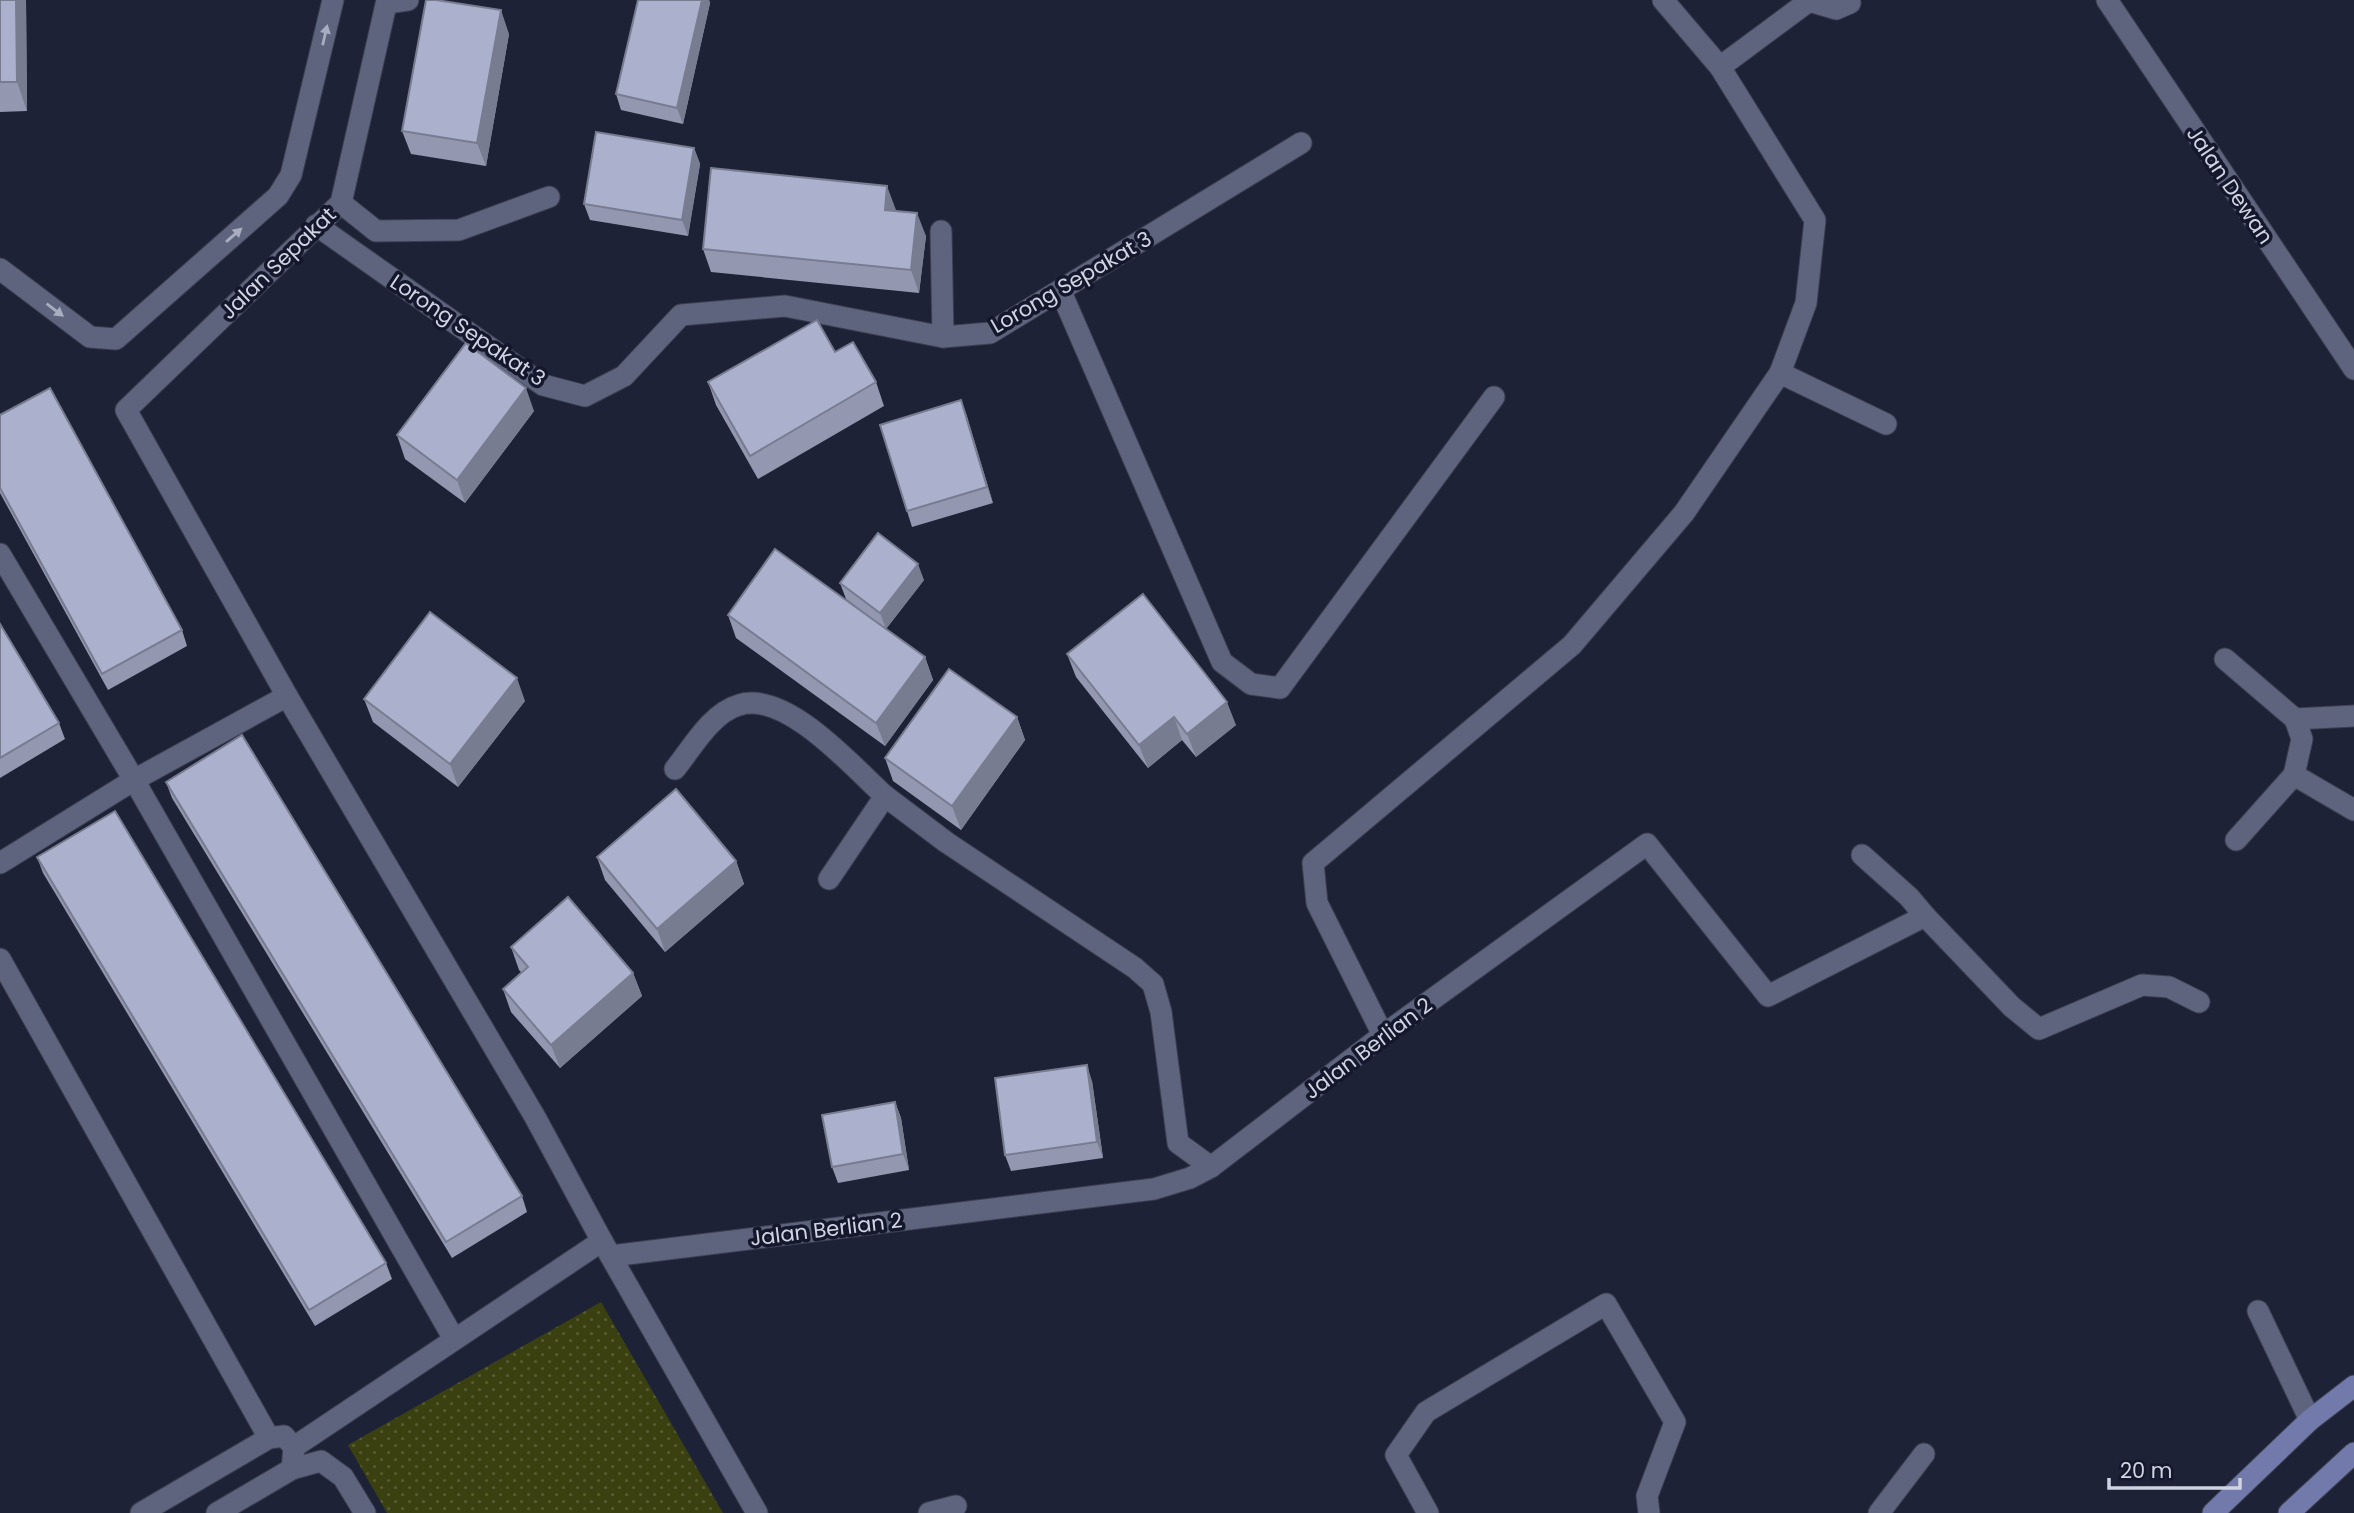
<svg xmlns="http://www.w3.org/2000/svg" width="2354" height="1513" font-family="Poppins,sans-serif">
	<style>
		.grass { fill: url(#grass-dots) }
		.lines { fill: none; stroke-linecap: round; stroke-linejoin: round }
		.lane-casing { stroke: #3c3f51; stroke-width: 23 }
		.street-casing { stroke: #3c3f51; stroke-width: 23 }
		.primary-casing { stroke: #3c3f51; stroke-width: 23 }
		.lane { stroke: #5e647d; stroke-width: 21 }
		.street { stroke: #5e647d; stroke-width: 21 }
		.primary { stroke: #717aab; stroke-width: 21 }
		.wall { fill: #9398b0 }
		.shaded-wall { fill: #787c90 }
		.building { fill: #abb1cd; stroke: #787c90; stroke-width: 2 }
		.oneway { fill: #a8adbf }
		.labels { text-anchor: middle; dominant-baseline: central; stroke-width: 7; stroke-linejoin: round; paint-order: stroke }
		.street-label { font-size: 21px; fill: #d0d4e2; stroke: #15182d }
	</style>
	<defs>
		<pattern id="grass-dots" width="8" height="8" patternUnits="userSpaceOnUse" patternTransform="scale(1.75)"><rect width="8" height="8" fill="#3b4010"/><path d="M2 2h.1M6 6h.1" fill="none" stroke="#565b32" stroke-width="1.8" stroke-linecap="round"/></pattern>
	</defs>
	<rect width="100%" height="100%" fill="#1e2237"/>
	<polygon class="grass" points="601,1302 723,1513 387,1513 348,1445"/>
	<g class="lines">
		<defs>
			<g id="lane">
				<polyline points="941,231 943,337"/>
				<polyline points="0,554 134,780 454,1339"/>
				<polyline points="2258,1311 2310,1420"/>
				<polyline points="292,1469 321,1461 343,1477 365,1513"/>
				<polyline points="1879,1513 1924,1454"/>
			</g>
			<g id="street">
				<polyline points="387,0 341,203 126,410 287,696 535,1117 602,1241 757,1513"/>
				<polyline points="2107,0 2354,369"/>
				<polyline points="387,3 408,0"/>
				<polyline points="1720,67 1809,1 1836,9 1850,3"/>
				<polyline points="341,203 376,231 459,230 549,197"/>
				<polyline points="316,225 543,385 585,396 624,376 681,315 785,306 943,337 990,333 1301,143"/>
				<polyline points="0,269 90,337 116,339 278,196 291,175 333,0"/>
				<polyline points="1061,292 1222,662 1251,684 1280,688 1494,397"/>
				<polyline points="1780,373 1886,424"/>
				<polyline points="2225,659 2295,719 2354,716"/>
				<path d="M675,769c17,-21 36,-56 64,-64 47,-15 114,62 146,91l-56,83"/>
				<polyline points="2294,775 2354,810"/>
				<polyline points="885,796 946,842 1135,968 1153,984 1161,1012 1178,1143 1211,1167"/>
				<polyline points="2236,840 2294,775 2302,739 2295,719"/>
				<polyline points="0,863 134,780 287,696"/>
				<polyline points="1925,916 2012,1007 2039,1029 2142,985 2169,987 2199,1002"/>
				<polyline points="0,959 269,1438"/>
				<polyline points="1383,1035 1317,903 1313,863 1572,645 1684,513 1780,373 1806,303 1815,220 1720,67 1663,0"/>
				<polyline points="611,1256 1154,1189 1190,1178 1211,1167 1383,1035 1647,844 1768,996 1925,916 1909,897 1862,855"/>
				<polyline points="294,1447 602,1241"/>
				<polyline points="141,1513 269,1438 284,1436 294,1447 292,1469 217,1513"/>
				<polyline points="929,1513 956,1506"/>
				<polyline points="1428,1513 1396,1455 1426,1412 1606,1304 1675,1422 1647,1496 1649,1513"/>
			</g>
			<g id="primary">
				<polyline points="2213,1513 2310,1420 2354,1386"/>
				<polyline points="2289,1513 2354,1453"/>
			</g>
		</defs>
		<use href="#lane" class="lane-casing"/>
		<use href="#street" class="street-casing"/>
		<use href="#primary" class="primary-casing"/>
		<use href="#lane" class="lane"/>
		<use href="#street" class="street"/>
		<use href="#primary" class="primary"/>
	</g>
	<g class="wall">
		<polygon points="0,0 26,0 27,111 0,112"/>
		<polygon points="638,0 709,0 710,3 683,124 621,110 616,94"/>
		<polygon points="509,34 486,166 411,154 402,131"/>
		<polygon points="694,148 700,164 688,236 590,220 584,204"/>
		<polygon points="896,210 896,211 926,236 919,293 711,272 703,249"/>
		<polygon points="835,352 876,382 884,406 758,479 716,405 708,382"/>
		<polygon points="961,400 993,503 912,527 907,511"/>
		<polygon points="534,411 465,503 405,459 397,435"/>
		<polygon points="0,415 182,630 187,646 108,690 0,493"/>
		<polygon points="924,580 886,629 846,599 840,583"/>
		<polygon points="728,615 925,657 933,680 885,746 736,638"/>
		<polygon points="0,624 59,723 65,739 0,778"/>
		<polygon points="1067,654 1236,725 1196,757 1182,740 1148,768 1076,677"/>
		<polygon points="364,699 525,701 458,787 373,722"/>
		<polygon points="1017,717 1025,740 961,830 893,781 885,758"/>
		<polygon points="166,782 522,1196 527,1212 452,1258 172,798"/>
		<polygon points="37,857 386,1263 392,1279 315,1326 43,873"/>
		<polygon points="597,857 736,861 744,884 665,952 605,880"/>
		<polygon points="511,947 633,973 642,996 560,1068 511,1012 503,989 521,972 519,970"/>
		<polygon points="1092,1081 1103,1158 1011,1171 1005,1155"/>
		<polygon points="895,1102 901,1118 909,1170 838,1183 832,1167"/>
	</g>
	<g class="shaded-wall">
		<polygon points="16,0 26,0 27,111 17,82"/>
		<polygon points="702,0 709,0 710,3 683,124 677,108"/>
		<polygon points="501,10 509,34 486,166 477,143"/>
		<polygon points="694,148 700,164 688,236 682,220"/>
		<polygon points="887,186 896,210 893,233 885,210"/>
		<polygon points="917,213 926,236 919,293 911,270"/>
		<polygon points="526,388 534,411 465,503 457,480"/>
		<polygon points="961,400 967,416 993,503 987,487"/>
		<polygon points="918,564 924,580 886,629 880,613"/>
		<polygon points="925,657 933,680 885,746 876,723"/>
		<polygon points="517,678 525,701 458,787 450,764"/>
		<polygon points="1227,702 1236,725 1196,757 1187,734"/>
		<polygon points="1017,717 1025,740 961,830 952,806"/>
		<polygon points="1174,717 1182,740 1148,768 1139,745"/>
		<polygon points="736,861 744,884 665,952 657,929"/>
		<polygon points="633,973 642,996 560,1068 551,1045"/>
		<polygon points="1087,1065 1092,1081 1103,1158 1097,1142"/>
		<polygon points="895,1102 901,1118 909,1170 903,1154"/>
	</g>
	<g class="building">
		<polygon points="0,0 16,0 17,82 0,82"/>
		<polygon points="426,0 436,0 501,10 477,143 402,131"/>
		<polygon points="638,0 702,0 677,108 616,94"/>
		<polygon points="596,132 694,148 682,220 584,204"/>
		<polygon points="711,168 887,186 885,210 917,213 911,270 703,249"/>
		<polygon points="817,320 835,352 853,342 876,382 750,456 708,382"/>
		<polygon points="466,343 526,388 457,480 397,435"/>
		<polygon points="50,388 182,630 102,674 0,488 0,415"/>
		<polygon points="961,400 987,487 907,511 880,425"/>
		<polygon points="878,533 918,564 880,613 840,583"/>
		<polygon points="775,549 925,657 876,723 728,615"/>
		<polygon points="1143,594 1227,702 1187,734 1174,717 1139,745 1067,654"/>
		<polygon points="430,612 517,678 450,764 364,699"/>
		<polygon points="0,624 59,723 0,758"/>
		<polygon points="949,669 1017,717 952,806 885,758"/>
		<polygon points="242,735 522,1196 446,1242 166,782"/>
		<polygon points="676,789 736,861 657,929 597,857"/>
		<polygon points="115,811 386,1263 309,1310 37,857"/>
		<polygon points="568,897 633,973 551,1045 503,989 528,967 511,947"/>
		<polygon points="1087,1065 1097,1142 1005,1155 995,1078"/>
		<polygon points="895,1102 903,1154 832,1167 822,1115"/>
	</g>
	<defs><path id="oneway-solid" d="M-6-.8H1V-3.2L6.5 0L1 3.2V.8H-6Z" transform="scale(1.75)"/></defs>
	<g class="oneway">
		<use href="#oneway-solid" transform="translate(325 35) rotate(-77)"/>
		<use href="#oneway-solid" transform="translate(234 235) rotate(-41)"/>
		<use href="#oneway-solid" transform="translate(55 310) rotate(37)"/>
	</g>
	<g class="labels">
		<g class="street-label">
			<text transform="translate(2230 185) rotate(56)">Jalan Dewan</text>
			<text transform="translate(278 263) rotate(-44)">Jalan Sepakat</text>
			<text transform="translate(1071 282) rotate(-30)">Lorong Sepakat 3</text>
			<text transform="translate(468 330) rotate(34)">Lorong Sepakat 3</text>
			<text transform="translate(1368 1048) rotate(-37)">Jalan Berlian 2</text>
			<text transform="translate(826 1229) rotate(-7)">Jalan Berlian 2</text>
		</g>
	</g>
	<path d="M2109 1478v10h131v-10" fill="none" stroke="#d0d4e2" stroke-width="3.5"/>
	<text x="2120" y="1478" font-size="21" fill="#d0d4e2" stroke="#15182d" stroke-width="5" paint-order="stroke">20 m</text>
</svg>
